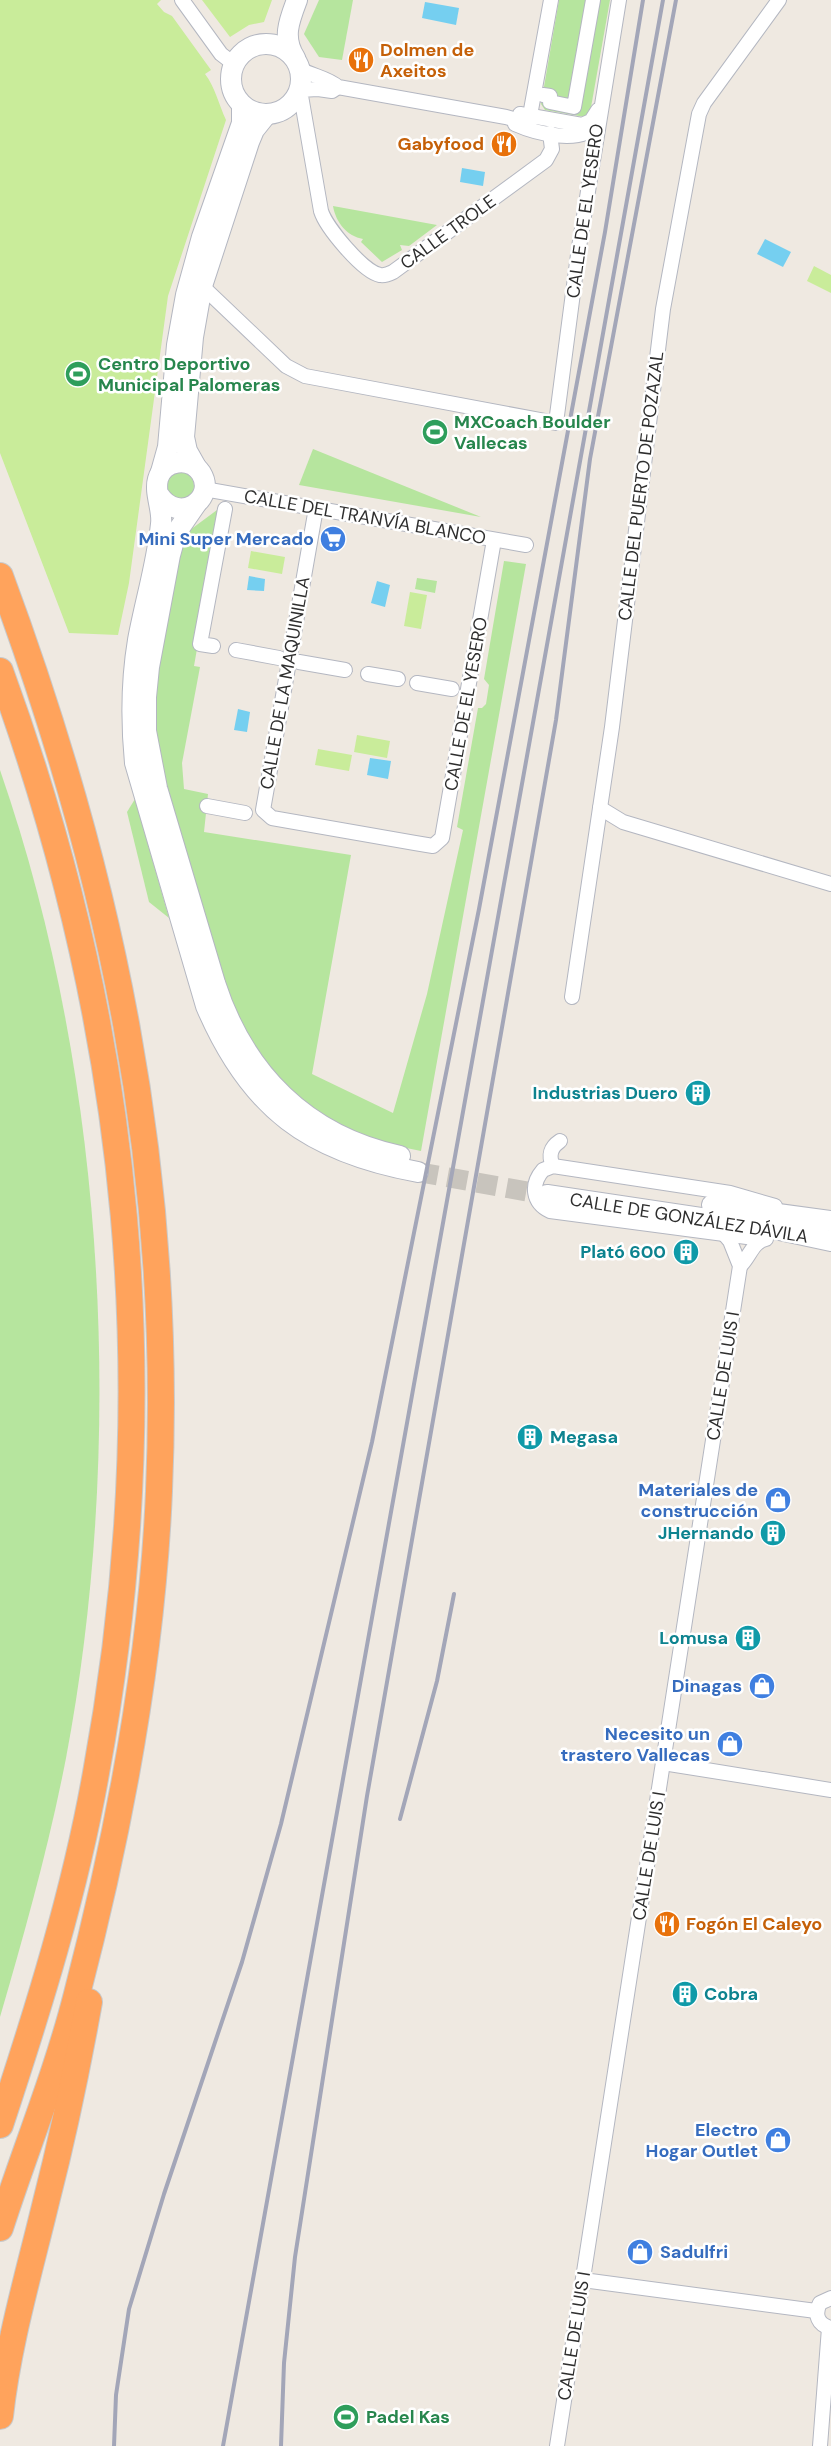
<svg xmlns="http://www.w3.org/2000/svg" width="831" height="2446" font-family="'DM Sans',sans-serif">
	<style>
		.green { fill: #b6e59e }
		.pitch { fill: #c9ec9a }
		.water { fill: #75cff0 }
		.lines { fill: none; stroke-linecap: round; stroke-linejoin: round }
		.secondary-tunnel { stroke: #c8c4bd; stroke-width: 20; stroke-dasharray: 20 10; stroke-linecap: butt }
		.street-casing { stroke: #b4b7c1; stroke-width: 16 }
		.secondary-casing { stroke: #b4b7c1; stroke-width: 22 }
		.highway-casing { stroke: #c9c9c9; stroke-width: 28 }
		.street { stroke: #fff; stroke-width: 14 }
		.secondary { stroke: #fff; stroke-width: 20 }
		.highway { stroke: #ffa35c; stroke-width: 26 }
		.rail { stroke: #a3a6b8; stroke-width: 4 }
		.labels { text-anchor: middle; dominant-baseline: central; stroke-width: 5; stroke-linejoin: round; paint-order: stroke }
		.food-label { font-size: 18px; font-weight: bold; fill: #c56008; stroke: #fff; text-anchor: start }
		.street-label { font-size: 18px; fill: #2e2e2e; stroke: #fff }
		.leisure-label { font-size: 18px; font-weight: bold; fill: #27864d; stroke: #fff; text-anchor: start }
		.shop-label { font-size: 18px; font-weight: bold; fill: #366cbe; stroke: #fff; text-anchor: end }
		.culture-label { font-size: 18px; font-weight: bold; fill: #0d838f; stroke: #fff; text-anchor: end }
	</style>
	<rect width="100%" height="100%" fill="#efe9e1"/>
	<g class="green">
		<polygon points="319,0 353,0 342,60 319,57 304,34"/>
		<polygon points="559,0 610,0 590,113 585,117 545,110 541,104"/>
		<path d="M333,206l104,19 -28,21 -9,-1 2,5 -20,12 -21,-20 2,-3c-16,-3 -27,-16 -30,-33z"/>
		<polygon points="313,449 481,517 299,485"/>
		<circle cx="180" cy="486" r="14"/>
		<path d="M217,510l4,2 -27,154 6,1 -18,96 2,26 24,5 -4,38 147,23 -39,219 81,39 34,-119 36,-164 -6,-3 21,-119h4l4,-4 3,-19 -5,-6 20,-118 22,3 -105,587c-103,-20 -159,-67 -196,-165l-65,-222 -5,-38v-40l26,-143 9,-13z"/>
		<polygon points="417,578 437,581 435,593 415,589"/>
		<path d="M0,770c106,305 126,670 66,988 -17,88 -41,173 -66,259z"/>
		<polygon points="135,799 169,918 149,902 127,812"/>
	</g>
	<g class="pitch">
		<path d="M0,0h161l-4,4 7,8 8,4 39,54 -6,4c10,13 14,31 21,46l-58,176 -39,287 -11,52 -49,-2 -69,-180z"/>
		<polygon points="202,0 272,0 264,22 249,25 230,37"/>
		<polygon points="814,266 831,275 831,293 807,281"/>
		<polygon points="251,551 285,557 282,574 248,568"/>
		<polygon points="410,592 427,595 421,629 404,626"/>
		<polygon points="357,735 390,741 387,758 354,752"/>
		<polygon points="318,749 352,755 349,771 315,765"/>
	</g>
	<g class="water">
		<polygon points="425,2 459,8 456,25 422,18"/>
		<polygon points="462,168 485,172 483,186 460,182"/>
		<polygon points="765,239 791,252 783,267 757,254"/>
		<polygon points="249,576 265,579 264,591 247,590"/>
		<polygon points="377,581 390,585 385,607 371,603"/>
		<polygon points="238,709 250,712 247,732 234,730"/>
		<polygon points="370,758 391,761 388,779 367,775"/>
	</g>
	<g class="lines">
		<polyline class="secondary-tunnel" points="418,1172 547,1195"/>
		<defs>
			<g id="street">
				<polyline points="182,0 221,54 234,64"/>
				<path d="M300,69c12,7 28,9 38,18l168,30 18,5 5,-1 22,-121"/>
				<path d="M338,87l-6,4 -14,-2 -18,1 21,121c5,16 42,61 59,64 5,1 9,-1 13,-3l153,-112 6,-11 -2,-16"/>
				<polyline points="543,95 550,96 550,102 574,107 593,0"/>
				<polyline points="520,114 582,125 591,121 598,110"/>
				<path d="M515,124c20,9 68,22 82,-1"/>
				<polyline points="202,286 286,366 305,376 556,423 579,247 619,0"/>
				<polyline points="204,489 526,545"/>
				<polyline points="316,508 263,810 272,818 415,843 433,846 442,838 494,540"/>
				<polyline points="213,646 200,644 225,509"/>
				<polyline points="236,650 279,658"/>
				<polyline points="299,662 345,670"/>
				<polyline points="368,674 398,679"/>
				<polyline points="417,683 452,689"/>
				<polyline points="207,806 245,813"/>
				<polyline points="600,808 623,822 831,884"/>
				<polyline points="572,997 612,727 663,309 699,114 704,103 779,0"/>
				<path d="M553,1166c-5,-11 -2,-19 7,-25"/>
				<path d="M762,1239l-212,-28c-17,-8 -20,-26 -7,-41l10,-4 177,27 45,13"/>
				<path d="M740,1266c10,-9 12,-24 26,-27"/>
				<polyline points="663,1763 831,1790"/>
				<polyline points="583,2280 816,2311"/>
				<path d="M831,2298l-11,5c-6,12 -2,22 11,25"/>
				<polyline points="557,2446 740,1266 730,1241 724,1234"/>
				<polyline points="820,2446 829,2328"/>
			</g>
			<g id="secondary">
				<circle cx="266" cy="79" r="35"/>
				<path d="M295,58c-13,-20 -6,-37 2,-58"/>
				<polyline points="196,467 187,451 184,437 193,337 202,286 249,142 254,130 266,115"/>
				<polyline points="161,472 168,447 177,345 186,295 202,237 242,123 242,106"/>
				<path d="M159,495c20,30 58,4 42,-22 -11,-17 -38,-13 -43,6 -4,14 5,31 3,45 -4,39 -16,78 -23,116 -7,42 -7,82 -3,123l71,243c44,103 103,146 212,166"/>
				<path d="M196,504l-20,29 -6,22 -21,112 -3,30v34l11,57 58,195c29,90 91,153 185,173"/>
				<polyline points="547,1195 775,1229 831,1241"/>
				<polyline points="712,1205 831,1221"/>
			</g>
			<g id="highway">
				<path d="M0,576c111,299 173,595 159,915 -7,170 -39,338 -82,503 -20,79 -52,156 -77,234"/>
				<path d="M0,671c132,361 166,723 96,1102 -21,119 -58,237 -96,352"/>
				<path d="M0,2416c8,-73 29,-143 46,-214 17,-66 31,-133 43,-200"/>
			</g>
		</defs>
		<use href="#street" class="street-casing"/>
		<use href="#secondary" class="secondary-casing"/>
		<use href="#highway" class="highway-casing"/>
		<use href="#street" class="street"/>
		<use href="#secondary" class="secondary"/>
		<use href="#highway" class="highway"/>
		<g class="rail">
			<polyline points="400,1819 437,1681 454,1594"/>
			<polyline points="114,2446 116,2395 129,2309 164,2194 242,1962 281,1824 372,1442 479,909 605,232 643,0"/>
			<polyline points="223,2446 663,0"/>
			<polyline points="281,2446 284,2363 295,2257 367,1796 556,720 590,459 676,0"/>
		</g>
	</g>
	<defs>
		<symbol id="restaurant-disc" viewBox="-11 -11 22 22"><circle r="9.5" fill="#e8710a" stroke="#fff"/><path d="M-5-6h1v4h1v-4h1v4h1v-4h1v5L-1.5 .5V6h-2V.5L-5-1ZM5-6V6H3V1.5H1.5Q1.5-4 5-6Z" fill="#fff"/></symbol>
		<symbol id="stadium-disc" viewBox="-11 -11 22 22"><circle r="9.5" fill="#2e9e5b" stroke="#fff"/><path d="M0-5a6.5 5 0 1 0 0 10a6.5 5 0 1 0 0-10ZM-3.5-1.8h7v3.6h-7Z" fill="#fff"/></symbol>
		<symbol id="supermarket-disc" viewBox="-11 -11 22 22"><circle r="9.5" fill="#3f7fe0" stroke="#fff"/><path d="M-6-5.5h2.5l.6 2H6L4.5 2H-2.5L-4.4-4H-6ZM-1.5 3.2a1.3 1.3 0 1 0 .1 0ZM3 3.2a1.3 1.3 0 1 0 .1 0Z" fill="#fff"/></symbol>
		<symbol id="building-disc" viewBox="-11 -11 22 22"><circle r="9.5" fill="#0f9aa8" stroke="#fff"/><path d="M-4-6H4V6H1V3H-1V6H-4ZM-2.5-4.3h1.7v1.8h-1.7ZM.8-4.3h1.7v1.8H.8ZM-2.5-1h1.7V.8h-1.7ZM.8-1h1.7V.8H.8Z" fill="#fff"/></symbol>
		<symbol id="shop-disc" viewBox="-11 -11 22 22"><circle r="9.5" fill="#3f7fe0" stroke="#fff"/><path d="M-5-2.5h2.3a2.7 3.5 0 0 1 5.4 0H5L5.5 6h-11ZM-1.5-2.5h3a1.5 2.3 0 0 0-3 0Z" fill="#fff"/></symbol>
	</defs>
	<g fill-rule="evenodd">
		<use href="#restaurant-disc" x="346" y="45" width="30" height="30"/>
		<use href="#restaurant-disc" x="489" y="129" width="30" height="30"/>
		<use href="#stadium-disc" x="63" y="359" width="30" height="30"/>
		<use href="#stadium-disc" x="420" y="417" width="30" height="30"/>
		<use href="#supermarket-disc" x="318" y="524" width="30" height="30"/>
		<use href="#building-disc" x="683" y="1078" width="30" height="30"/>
		<use href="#building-disc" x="671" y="1237" width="30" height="30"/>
		<use href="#building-disc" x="515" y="1422" width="30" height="30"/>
		<use href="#shop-disc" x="763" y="1485" width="30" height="30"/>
		<use href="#building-disc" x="758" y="1518" width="30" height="30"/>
		<use href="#building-disc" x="733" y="1623" width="30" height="30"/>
		<use href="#shop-disc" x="747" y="1671" width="30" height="30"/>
		<use href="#shop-disc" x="715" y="1729" width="30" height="30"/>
		<use href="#restaurant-disc" x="652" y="1909" width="30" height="30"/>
		<use href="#building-disc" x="670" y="1979" width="30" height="30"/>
		<use href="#shop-disc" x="763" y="2125" width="30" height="30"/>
		<use href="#shop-disc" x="625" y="2237" width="30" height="30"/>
		<use href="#stadium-disc" x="331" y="2402" width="30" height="30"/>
	</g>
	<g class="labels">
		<g class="food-label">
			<text x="380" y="50">Dolmen de<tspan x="380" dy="21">Axeitos</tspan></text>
			<text x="484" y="144" text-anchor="end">Gabyfood</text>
			<text x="686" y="1924">Fogón El Caleyo</text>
		</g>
		<g class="street-label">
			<text transform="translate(585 211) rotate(-82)">CALLE DE EL YESERO</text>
			<text transform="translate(448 232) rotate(-36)">CALLE TROLE</text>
			<text transform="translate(641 486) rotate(-83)">CALLE DEL PUERTO DE POZAZAL</text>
			<text transform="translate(365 517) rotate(10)">CALLE DEL TRANVÍA BLANCO</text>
			<text transform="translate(285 683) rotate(-80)">CALLE DE LA MAQUINILLA</text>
			<text transform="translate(466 704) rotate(-80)">CALLE DE EL YESERO</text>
			<text transform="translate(689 1218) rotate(9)">CALLE DE GONZÁLEZ DÁVILA</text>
			<text transform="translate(723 1376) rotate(-81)">CALLE DE LUIS I</text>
			<text transform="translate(649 1856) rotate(-81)">CALLE DE LUIS I</text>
			<text transform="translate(574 2336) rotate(-81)">CALLE DE LUIS I</text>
		</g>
		<g class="leisure-label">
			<text x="98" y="364">Centro Deportivo<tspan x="98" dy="21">Municipal Palomeras</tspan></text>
			<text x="454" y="422">MXCoach Boulder<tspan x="454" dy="21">Vallecas</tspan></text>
			<text x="366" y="2417">Padel Kas</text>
		</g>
		<g class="shop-label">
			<text x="314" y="539">Mini Super Mercado</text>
			<text x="758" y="1490">Materiales de<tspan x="758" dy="21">construcción</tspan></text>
			<text x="742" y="1686">Dinagas</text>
			<text x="710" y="1734">Necesito un<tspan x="710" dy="21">trastero Vallecas</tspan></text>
			<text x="758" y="2130">Electro<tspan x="758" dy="21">Hogar Outlet</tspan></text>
			<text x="660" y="2252" text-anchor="start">Sadulfri</text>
		</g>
		<g class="culture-label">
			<text x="678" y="1093">Industrias Duero</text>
			<text x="666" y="1252">Plató 600</text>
			<text x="550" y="1437" text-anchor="start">Megasa</text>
			<text x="754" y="1533">JHernando</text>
			<text x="728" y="1638">Lomusa</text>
			<text x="704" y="1994" text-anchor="start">Cobra</text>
		</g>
	</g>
</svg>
